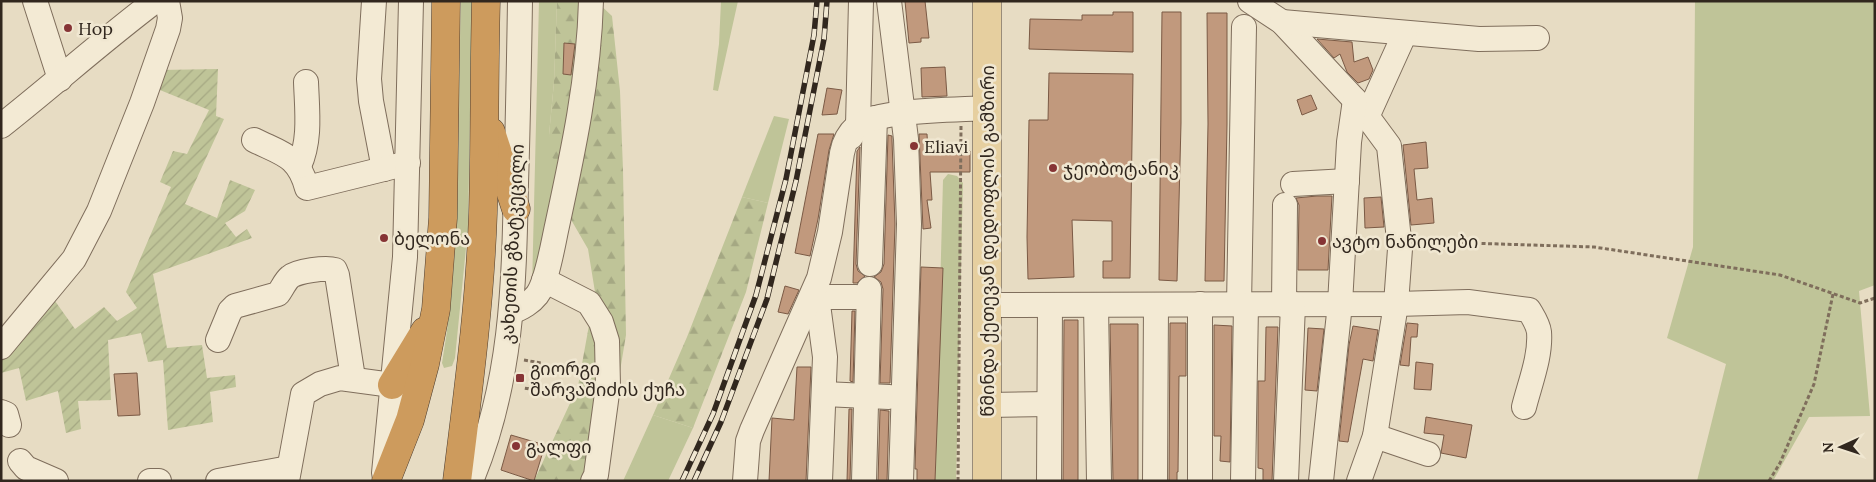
<svg xmlns="http://www.w3.org/2000/svg" width="1876" height="482" font-family="Lora,'Noto Sans Georgian',serif">
	<style>
		.grass { fill: #bfc498 }
		.forest { fill: url(#forest-firs) }
		.garden { fill: url(#garden-furrows) }
		.building { fill: #c1997d; stroke: #7b5a45 }
		.lines { fill: none; stroke-linecap: round; stroke-linejoin: round }
		.minor-casing { stroke: #7f6e5c; stroke-width: 26 }
		.major-casing { stroke: #4d3d30; stroke-width: 29 }
		.highway-casing { stroke: #4d3d30; stroke-width: 29 }
		.path { stroke: #7f6e5c; stroke-width: 3; stroke-dasharray: 4 2.5; stroke-linecap: butt }
		.minor { stroke: #f3ead4; stroke-width: 24 }
		.major { stroke: #e6cf9f; stroke-width: 28 }
		.highway { stroke: #cd9b5d; stroke-width: 28 }
		.rail-casing { stroke: #31271e; stroke-width: 5.5 }
		.rail { stroke: #f0e7d1; stroke-width: 4; stroke-dasharray: 11; stroke-linecap: butt }
		.poi-dot { fill: #863435; stroke: #f0e7d1; stroke-width: 2 }
		.labels { text-anchor: middle; dominant-baseline: central; stroke-width: 5; stroke-linejoin: round; paint-order: stroke }
		.poi-label { font-size: 18px; fill: #31271e; stroke: #f0e7d1; text-anchor: start }
		.street-label { font-size: 18px; fill: #31271e; stroke: #f0e7d1 }
	</style>
	<defs>
		<pattern id="forest-firs" width="22" height="20" patternUnits="userSpaceOnUse" patternTransform="scale(1.25)"><rect width="22" height="20" fill="#bfc498"/><path d="M5 1l3.5 6h-7zM16 11l3.5 6h-7z" fill="#a5a883"/></pattern>
		<pattern id="garden-furrows" width="10" height="10" patternUnits="userSpaceOnUse" patternTransform="scale(1.25)"><rect width="10" height="10" fill="#bfc498"/><path d="M-1 1l2-2M0 10L10 0M9 11l2-2" fill="none" stroke="#a5a883"/></pattern>
	</defs>
	<rect width="100%" height="100%" fill="#e7dcc3"/>
	<g class="grass">
		<path d="M461,1h11l-4,227 -13,130 -3,8 -8,2 -2,-5c21,-120 15,-241 19,-362z"/>
		<polygon points="539,1 557,1 554,82 549,135 559,163 532,288"/>
		<polygon points="721,1 738,1 718,91 713,90 719,44"/>
		<polygon points="1695,1 1875,1 1875,285 1859,291 1870,416 1809,417 1773,481 1697,481 1726,364 1667,338 1693,247"/>
		<polygon points="774,116 789,119 768,203 742,197"/>
		<polygon points="948,174 957,176 963,183 956,481 935,481 943,180"/>
		<polygon points="653,415 693,428 668,481 623,481"/>
	</g>
	<g class="forest">
		<polygon points="557,1 596,1 612,16 620,91 623,170 626,335 613,413 588,481 534,481 578,386 595,292 588,249 566,211 559,163 550,156 549,135 554,82"/>
		<polygon points="742,197 768,203 746,292 693,428 653,415 687,337"/>
	</g>
	<polygon class="garden" points="218,69 216,116 224,119 185,204 217,218 230,180 255,190 245,211 225,223 236,237 247,229 252,238 153,274 167,348 202,345 207,378 235,375 236,387 210,392 213,422 168,430 163,360 148,362 141,333 108,340 111,400 78,401 81,429 66,433 58,391 26,401 19,368 1,373 1,358 55,301 75,329 104,307 117,321 137,308 126,292 171,187 160,182 173,151 187,154 209,110 155,88 160,70"/>
	<g class="building">
		<polygon points="905,1 925,1 929,38 921,38 921,42 909,43"/>
		<polygon points="1113,12 1133,12 1133,52 1029,49 1030,19 1082,20 1082,15 1113,15"/>
		<polygon points="1162,12 1181,12 1181,123 1177,281 1159,280"/>
		<polygon points="1207,13 1227,13 1227,124 1224,281 1205,281 1208,124"/>
		<polygon points="1317,39 1352,42 1354,62 1368,57 1373,70 1369,79 1358,83 1347,72 1340,54 1334,58"/>
		<polygon points="564,43 575,44 571,75 563,74"/>
		<polygon points="945,67 947,96 922,97 921,68"/>
		<polygon points="1049,73 1133,74 1130,278 1103,278 1103,261 1112,261 1112,221 1072,220 1074,277 1028,279 1027,237 1029,120 1048,120"/>
		<polygon points="827,88 842,90 837,114 822,115"/>
		<polygon points="1311,95 1317,109 1302,115 1297,100"/>
		<polygon points="818,134 834,134 829,150 818,219 810,256 795,253"/>
		<polygon points="919,134 927,134 928,151 970,151 970,172 930,172 932,200 927,200 931,228 923,229"/>
		<polygon points="888,135 892,136 892,140 895,224 890,383 880,383 883,289 881,282 874,277 881,272 884,264"/>
		<polygon points="1426,142 1428,168 1414,169 1417,200 1432,198 1434,223 1411,225 1403,145"/>
		<polygon points="860,147 856,264 858,271 865,276 857,283 853,283 857,151"/>
		<polygon points="1317,196 1332,196 1328,270 1298,270 1299,205 1296,198"/>
		<polygon points="1381,197 1384,227 1365,228 1364,198"/>
		<polygon points="921,267 943,268 935,481 917,481 917,469 915,469"/>
		<polygon points="785,286 799,290 788,314 778,312"/>
		<polygon points="852,311 855,311 853,382 850,381"/>
		<polygon points="1064,320 1078,320 1078,481 1063,481"/>
		<polygon points="1170,323 1186,323 1186,376 1179,376 1178,472 1177,472 1177,481 1169,481"/>
		<polygon points="1407,323 1418,324 1417,337 1411,337 1409,366 1400,365"/>
		<polygon points="1110,324 1138,324 1138,481 1113,481"/>
		<polygon points="1214,325 1232,326 1230,462 1220,461 1221,436 1214,436"/>
		<polygon points="1353,326 1378,330 1373,361 1363,359 1348,442 1339,441 1349,345"/>
		<polygon points="1266,327 1278,327 1272,481 1263,481 1263,469 1258,468 1258,381 1265,381"/>
		<polygon points="1308,328 1324,329 1317,391 1305,390"/>
		<polygon points="1416,362 1433,364 1431,390 1414,389"/>
		<polygon points="797,367 811,367 806,481 769,481 772,418 794,420"/>
		<polygon points="137,373 140,415 118,416 114,374"/>
		<polygon points="849,409 852,409 850,481 847,481"/>
		<polygon points="880,410 889,411 887,481 878,481"/>
		<polygon points="1426,417 1472,425 1466,458 1441,453 1444,435 1424,433"/>
		<polygon points="511,435 545,445 534,481 501,470"/>
	</g>
	<g class="lines">
		<defs>
			<g id="minor">
				<polyline points="35,1 60,79"/>
				<polyline points="374,1 369,79 371,101 384,169"/>
				<polyline points="889,1 906,139 909,224 901,481"/>
				<polyline points="1250,1 1282,22 1355,100 1389,146 1400,249 1396,304 1375,436 1359,481"/>
				<polyline points="1282,22 1479,39 1537,38"/>
				<polyline points="1367,117 1405,33"/>
				<path d="M1,126c52,-41 101,-85 154,-125"/>
				<polyline points="851,137 858,125 861,1"/>
				<path d="M254,140c28,14 44,15 53,48l101,-25"/>
				<path d="M299,166c12,-26 8,-56 7,-84"/>
				<polyline points="1293,184 1347,181"/>
				<polyline points="870,264 875,118"/>
				<polyline points="544,280 589,303 601,322 607,341 608,386 596,475 593,481"/>
				<polyline points="813,293 817,297 825,357 820,481"/>
				<polyline points="817,297 856,297"/>
				<path d="M987,305l409,-1 72,-2 61,8c4,7 9,14 10,22 2,24 -9,51 -15,75"/>
				<polyline points="1096,305 1099,481"/>
				<polyline points="1239,305 1244,27"/>
				<polyline points="1284,305 1285,205"/>
				<path d="M512,312c8,-4 18,-8 25,-17 10,-13 16,-51 20,-69 16,-74 32,-148 34,-225"/>
				<path d="M218,340l12,-29 5,-5 43,-12c4,-5 7,-13 12,-17 7,-6 36,-10 45,-7l2,5 16,103"/>
				<polyline points="1,347 74,259 99,211 142,103 168,29 170,18 167,1"/>
				<polyline points="824,394 889,397"/>
				<polyline points="987,405 1049,404"/>
				<polyline points="1,412 6,414 9,425"/>
				<polyline points="1375,436 1428,454"/>
				<polyline points="20,461 26,468 56,481"/>
				<polyline points="384,473 405,257 411,1"/>
				<polyline points="150,481 159,481"/>
				<polyline points="218,481 289,468"/>
				<polyline points="287,481 303,394 320,384 340,378 392,385"/>
				<path d="M471,481c41,-99 43,-193 45,-298 2,-60 3,-121 4,-182"/>
				<path d="M745,481l3,-40 4,-11 67,-152 11,-46 12,-79c2,-11 6,-19 15,-27 22,-17 100,-16 130,-18"/>
				<polyline points="864,481 869,289"/>
				<polyline points="1049,481 1050,305"/>
				<polyline points="1155,481 1156,305"/>
				<polyline points="1200,481 1200,304"/>
				<polyline points="1243,481 1246,305"/>
				<polyline points="1286,481 1293,304"/>
				<polyline points="1321,481 1340,304 1349,142 1355,100"/>
			</g>
			<polyline id="major" points="987,1 987,481"/>
			<g id="highway">
				<polyline points="491,132 516,209"/>
				<polyline points="392,385 425,331"/>
				<polyline points="386,481 410,420 425,364 436,309 443,218 446,1"/>
				<path d="M457,481c11,-89 23,-178 26,-268 2,-70 1,-141 3,-212"/>
			</g>
		</defs>
		<use href="#minor" class="minor-casing"/>
		<use href="#major" class="major-casing"/>
		<use href="#highway" class="highway-casing"/>
		<g class="path">
			<polyline points="1417,246 1436,242 1594,247 1780,275 1860,303 1875,298"/>
			<polyline points="524,360 541,363 536,390 524,388"/>
			<polyline points="958,481 961,126"/>
			<polyline points="1769,481 1780,463 1814,384 1833,294"/>
		</g>
		<use href="#minor" class="minor"/>
		<use href="#major" class="major"/>
		<use href="#highway" class="highway"/>
		<defs>
			<g id="rail">
				<polyline points="682,481 713,414 756,295 786,179 814,35 817,1"/>
				<polyline points="694,481 721,422 767,299 796,181 824,39 827,1"/>
			</g>
		</defs>
		<use href="#rail" class="rail-casing"/>
		<use href="#rail" class="rail"/>
	</g>
	<g class="poi-dot">
		<circle cx="68" cy="28" r="5"/>
		<circle cx="914" cy="146" r="5"/>
		<circle cx="1053" cy="168" r="5"/>
		<circle cx="384" cy="238" r="5"/>
		<circle cx="1322" cy="241" r="5"/>
		<rect x="515" y="373" width="10" height="10" rx="2.5"/>
		<circle cx="516" cy="446" r="5"/>
	</g>
	<g class="labels">
		<g class="poi-label">
			<text x="78" y="28">Нор</text>
			<text x="924" y="146">Eliavi</text>
			<text x="1063" y="168">ჯეობოტანიკ</text>
			<text x="394" y="238">ბელონა</text>
			<text x="1332" y="241">ავტო ნაწილები</text>
			<text x="530" y="368">გიორგი<tspan x="530" dy="21">შარვაშიძის ქუჩა</tspan></text>
			<text x="526" y="446">გალფი</text>
		</g>
		<g class="street-label">
			<text transform="translate(987 241) rotate(-90)">წმინდა ქეთევან დედოფლის გამზირი</text>
			<text transform="translate(512 244) rotate(-87)">კახეთის გზატკეცილი</text>
		</g>
	</g>
	<rect width="1876" height="482" fill="none" stroke="#31271e" stroke-width="5"/>
	<g transform="translate(1841 447) rotate(267)" stroke="#f0e7d1" stroke-width="4" paint-order="stroke">
	<path d="M0-4L9 19L0 12L-9 19Z" fill="#31271e"/>
	<text y="-8" font-size="14" font-weight="bold" text-anchor="middle" fill="#31271e">N</text>
	</g>
</svg>
